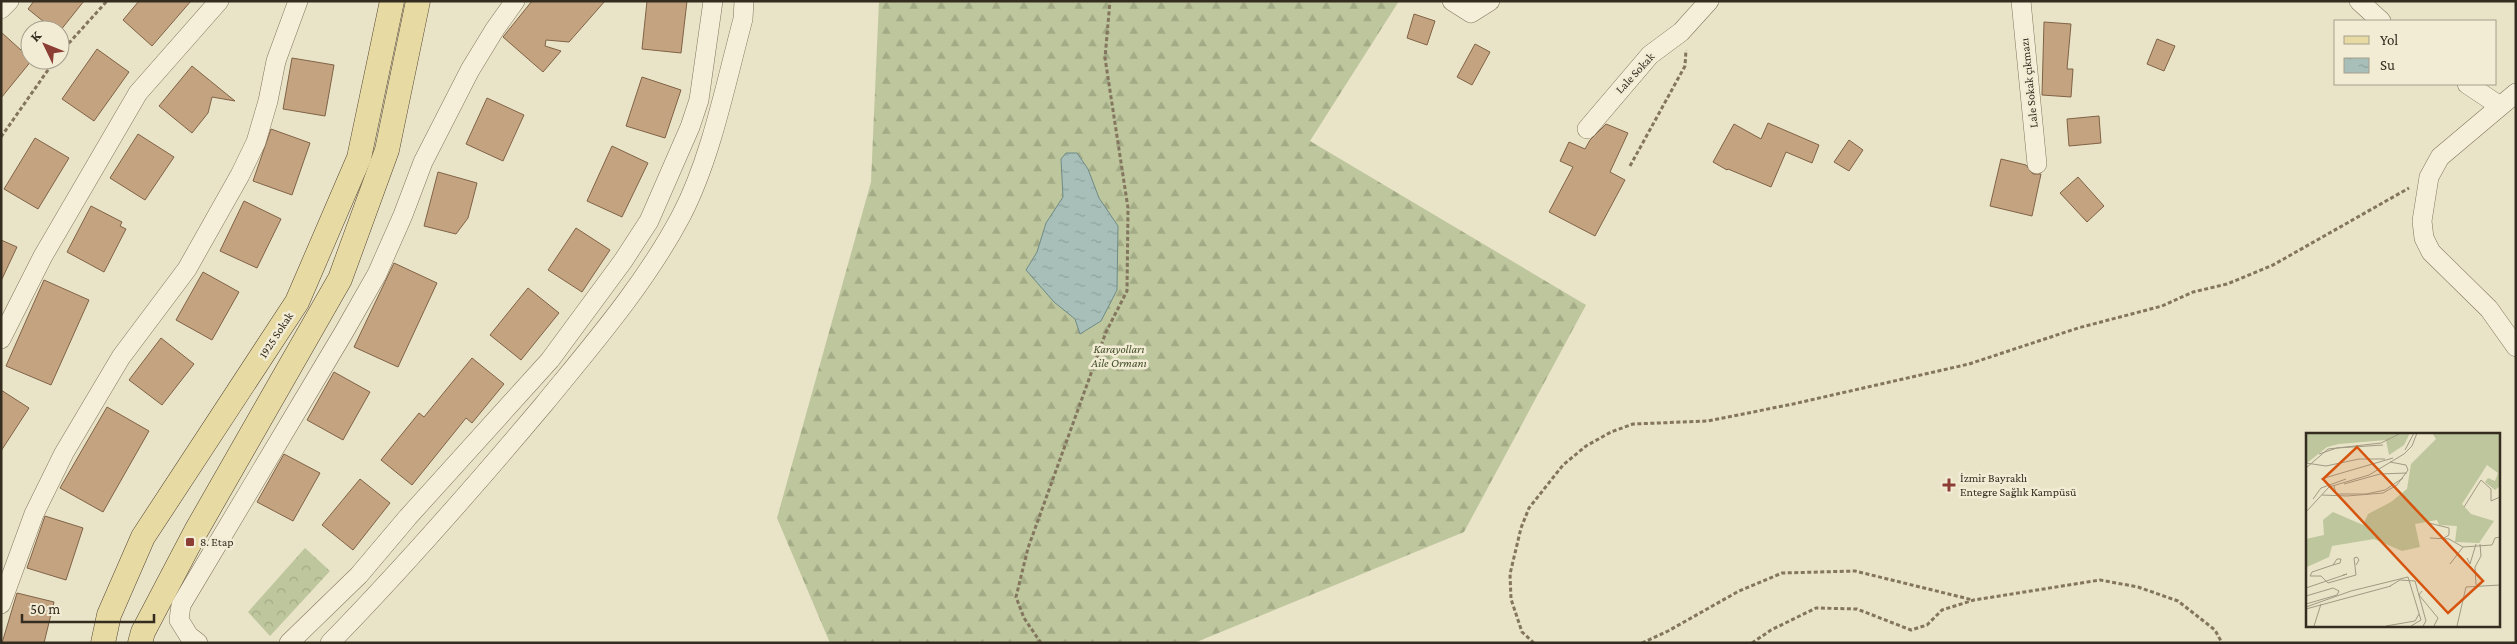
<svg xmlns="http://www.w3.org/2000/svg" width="2517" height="644" font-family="'Crimson Pro',serif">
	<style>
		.forest { fill: url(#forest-firs) }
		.park { fill: url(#park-crowns) }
		.water { fill: url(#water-ripples); stroke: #6f8b87 }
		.building { fill: #c4a380; stroke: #806346 }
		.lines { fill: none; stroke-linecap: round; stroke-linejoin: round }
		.minor-casing { stroke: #83755e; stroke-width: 20 }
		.major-casing { stroke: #514432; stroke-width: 25 }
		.path { stroke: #83755e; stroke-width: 3; stroke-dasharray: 4 2.5; stroke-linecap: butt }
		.minor { stroke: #f5efd9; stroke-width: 19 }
		.major { stroke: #e8daa3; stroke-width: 24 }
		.poi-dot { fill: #8c3d34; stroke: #f2ecd5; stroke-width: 2 }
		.labels { text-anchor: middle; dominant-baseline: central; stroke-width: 5; stroke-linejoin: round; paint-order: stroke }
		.street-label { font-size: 12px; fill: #352c20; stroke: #f2ecd5 }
		.park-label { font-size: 12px; font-style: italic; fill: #424f29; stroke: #f2ecd5 }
		.poi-label { font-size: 12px; fill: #352c20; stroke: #f2ecd5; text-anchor: start }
		.inset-road { fill: none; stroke: #a19a84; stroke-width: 1 }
		.view { fill: #d6540e; fill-opacity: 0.15; stroke: #d6540e; stroke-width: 2.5 }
		.inset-edge { fill: none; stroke: #352c20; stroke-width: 2.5 }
	</style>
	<defs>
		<pattern id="forest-firs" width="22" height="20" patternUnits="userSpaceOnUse" patternTransform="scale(1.25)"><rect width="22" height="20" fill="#bdc69c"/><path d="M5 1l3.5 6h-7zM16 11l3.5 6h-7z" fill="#a3aa86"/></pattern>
		<pattern id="park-crowns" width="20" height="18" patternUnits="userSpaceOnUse" patternTransform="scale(1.25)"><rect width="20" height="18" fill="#bdc69c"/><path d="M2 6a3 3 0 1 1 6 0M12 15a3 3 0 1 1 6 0" fill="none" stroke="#a3aa86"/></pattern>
		<pattern id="water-ripples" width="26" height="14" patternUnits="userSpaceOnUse" patternTransform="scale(1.25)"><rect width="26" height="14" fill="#a7beb9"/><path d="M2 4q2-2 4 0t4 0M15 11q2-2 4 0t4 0" fill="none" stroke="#90a39f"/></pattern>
	</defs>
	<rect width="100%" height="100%" fill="#e9e3c7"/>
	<polygon class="forest" points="879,1 1399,1 1310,141 1586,305 1464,532 1194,643 830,643 777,518 871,182"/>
	<polygon class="park" points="305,548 330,571 270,636 248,612"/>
	<polygon class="water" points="1066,153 1077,153 1088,169 1099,198 1118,226 1117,290 1101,321 1080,334 1075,319 1054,302 1026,270 1037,252 1046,223 1063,197 1061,159"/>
	<g class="building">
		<polygon points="34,1 84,1 60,31 60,26 54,30 28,9"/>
		<polygon points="139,1 191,1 152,46 123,20"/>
		<polygon points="532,1 605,1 569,42 546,40 545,46 561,51 543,72 503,37"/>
		<polygon points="647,1 687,1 681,53 642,49"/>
		<polygon points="1414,14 1435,21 1427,45 1407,38"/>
		<polygon points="2044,22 2071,24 2067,69 2073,69 2071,97 2042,95"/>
		<polygon points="1,32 32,60 1,98"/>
		<polygon points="2157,39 2175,46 2164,71 2147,64"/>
		<polygon points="1475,44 1490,52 1472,85 1457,77"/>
		<polygon points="97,49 129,72 94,121 62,99"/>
		<polygon points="292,58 334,65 325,116 283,109"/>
		<polygon points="192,66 235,101 212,97 208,113 192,133 159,106"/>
		<polygon points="642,77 681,90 665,138 626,126"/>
		<polygon points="487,98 524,115 503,161 466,144"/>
		<polygon points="2099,116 2101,143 2069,146 2067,119"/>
		<polygon points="1768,123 1819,145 1812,163 1786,152 1771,187 1728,169 1727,170 1713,162 1734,124 1761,139"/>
		<polygon points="1606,124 1628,133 1610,172 1625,180 1595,236 1549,212 1573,167 1560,161 1569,142 1585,149 1590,140"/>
		<polygon points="271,129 310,143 292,195 253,181"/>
		<polygon points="138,134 174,157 145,200 110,178"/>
		<polygon points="35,138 69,158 38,209 4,189"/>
		<polygon points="1849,140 1863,150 1849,171 1834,162"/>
		<polygon points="612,146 648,163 622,217 587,201"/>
		<polygon points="2001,159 2026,165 2033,174 2041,174 2032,216 1990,206"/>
		<polygon points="438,172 477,183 468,218 456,234 424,226"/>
		<polygon points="2078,177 2104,206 2087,222 2060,193"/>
		<polygon points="244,201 281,219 257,268 220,251"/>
		<polygon points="91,206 122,222 120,226 126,229 104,272 67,252"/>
		<polygon points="576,228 610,250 582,292 548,270"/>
		<polygon points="1,240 17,247 1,281"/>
		<polygon points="394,263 437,283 398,367 354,347"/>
		<polygon points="203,272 239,292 212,340 176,320"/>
		<polygon points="44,280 89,300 51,385 6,366"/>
		<polygon points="528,288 559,313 521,360 490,335"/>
		<polygon points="161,338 194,364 162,405 129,380"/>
		<polygon points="472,358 504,384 472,423 466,418 412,485 381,460 419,413 424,417"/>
		<polygon points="334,372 370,392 343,440 307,420"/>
		<polygon points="1,390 29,408 1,451"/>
		<polygon points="107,407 149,431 103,512 60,488"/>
		<polygon points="284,454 320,473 293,521 257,502"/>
		<polygon points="360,479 390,503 353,550 322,525"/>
		<polygon points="45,516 83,528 66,580 27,568"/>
		<polygon points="17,593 54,602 44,643 2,643"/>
	</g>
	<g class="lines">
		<defs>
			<g id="minor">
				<polyline points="1452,1 1471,13 1490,1"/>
				<polyline points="2021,1 2037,164"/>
				<polyline points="2359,1 2381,21"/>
				<polyline points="1,9 9,1"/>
				<polyline points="2467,84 2500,106"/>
				<polyline points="2516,93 2440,157 2429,177 2422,221 2424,238 2431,252 2489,309 2516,347"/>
				<polyline points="1587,129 1650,55 1681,32 1709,1"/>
				<polyline points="1,339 43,256 138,93 219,1"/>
				<polyline points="1,604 34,514 64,453 121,357 187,269 240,175 256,142 268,101 276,61 298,1"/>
				<polyline points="198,643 189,636 179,620 181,605 344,332 377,274 403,215 423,162 470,70 495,29 515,1"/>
				<polyline points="289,643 359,575 408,517 550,360 623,261 649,221 690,127 699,100 713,1"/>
				<path d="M330,643c75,-77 145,-157 214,-239 49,-60 101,-120 137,-188 30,-57 45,-134 62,-197l1,-18"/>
			</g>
			<g id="major">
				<polyline points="103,643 109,615 143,537 297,302 359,158 392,1"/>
				<polyline points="140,643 143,632 196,531 340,279 387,150 418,1"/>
			</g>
		</defs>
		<use href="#minor" class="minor-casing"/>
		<use href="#major" class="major-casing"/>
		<g class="path">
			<polyline points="60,53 107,1"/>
			<polyline points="1,137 55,60"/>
			<polyline points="1630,166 1685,66 1686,50"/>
			<polyline points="1041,643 1024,618 1016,597 1028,548 1106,332 1127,291 1128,208 1105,58 1110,1"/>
			<polyline points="1534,643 1522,632 1511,599 1510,574 1521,528 1529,508 1563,465 1586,446 1611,432 1633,424 1708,421 1793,404 1969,364 2078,328 2162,306 2193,292 2227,284 2273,265 2409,188"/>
			<polyline points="1642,643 1668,631 1739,591 1782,573 1855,571 1973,600"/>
			<polyline points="1752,643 1771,630 1816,608 1857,609 1911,630 1927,625 1942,610 1974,600 2100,580 2138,587 2178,601 2215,630 2222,643"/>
		</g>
		<use href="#minor" class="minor"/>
		<use href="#major" class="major"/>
	</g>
	<g class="poi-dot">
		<path d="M1946.5 477.5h5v5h5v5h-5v5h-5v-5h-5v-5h5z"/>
		<rect x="185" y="537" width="10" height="10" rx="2.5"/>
	</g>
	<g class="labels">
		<g class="street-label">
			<text transform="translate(1635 73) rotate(-47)">Lale Sokak</text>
			<text transform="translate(2029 83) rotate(-96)">Lale Sokak çıkmazı</text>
			<text transform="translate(276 335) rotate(-57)">1925 Sokak</text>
		</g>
		<g class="park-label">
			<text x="1119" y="349">Karayolları<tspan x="1119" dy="14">Aile Ormanı</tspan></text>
		</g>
		<g class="poi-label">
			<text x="1960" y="478">İzmir Bayraklı<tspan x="1960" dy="14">Entegre Sağlık Kampüsü</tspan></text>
			<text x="200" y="542">8. Etap</text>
		</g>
	</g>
	<g transform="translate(2306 433)">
		<rect width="194" height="194" fill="#e9e3c7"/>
		<path d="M0,0h104l-6,12 -15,10 -3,-15 -47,4 -12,3 -20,16z" fill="#bdc69c"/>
		<path d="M126,0h68v53l-5,4 -10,-8 3,-4 7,3 3,-8 -11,-8 -25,39 9,10 23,7 -15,22 -24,-1 2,-16 -18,-1 -2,-5 -22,4 5,23 -18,4 -28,-12 -42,7 -3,11 -22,10 -1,6v-34l18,-4 -1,-15 10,-8 30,13 5,-11 23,-12 16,-13 4,-25 25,-25z" fill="#bdc69c"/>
		<path class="inset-road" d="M99,17l9,-17M13,21l18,-6 46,-3M0,30l20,3 33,-7h26M0,35l22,-19 53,-6 20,-10M15,46l72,-21M38,51l36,-10 27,-1M28,53l2,8h30l19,-4 18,-12M16,62l25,1 36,-3 14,-8 11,-15 -2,-5 -16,-3M7,66l8,-11 25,-9M158,74l17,-27 10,9v12l9,-4M0,79l23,-25 40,-12 35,-21 8,-8 5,-13M123,90l20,5v7l-5,3M124,105l19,1 14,8 29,-2 3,-7 5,-1M161,125l3,6 6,-20M144,131l13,-17M27,132l4,-6h4l-1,4 -7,2 -21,7 -2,4h11l7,7 28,-8 -2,-17 3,-1 2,3 -3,5M170,152l-1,-18 6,-11 -1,-12M84,153l10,-6 15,1 11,40 -3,5M0,155l41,-14 -4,1M116,158l-3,4 19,23 -4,8M0,163l27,-8 6,3 -2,4 -31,9M0,174l45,-16 57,-14 13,43 -10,6M0,176l85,-23M8,193l7,-22M80,193l29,-5 4,-7M151,193l9,-39 34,-2"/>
		<path class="view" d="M51,14l126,134 -35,32 -125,-134z"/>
		<rect width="194" height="194" class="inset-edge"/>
	</g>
	<rect width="2517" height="644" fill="none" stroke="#352c20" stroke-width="5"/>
	<rect x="2334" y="20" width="162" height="65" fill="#f2ecd5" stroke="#a69f8d"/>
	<rect x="2344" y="36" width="25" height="8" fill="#e8daa3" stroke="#a69f8d"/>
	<text x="2380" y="45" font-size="15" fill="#352c20">Yol</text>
	<rect x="2344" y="58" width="25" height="15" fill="url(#water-ripples)" stroke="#a69f8d"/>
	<text x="2380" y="70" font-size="15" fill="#352c20">Su</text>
	<g transform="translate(45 45) rotate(313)"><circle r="24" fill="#f2ecd5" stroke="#a69f8d"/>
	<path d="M0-4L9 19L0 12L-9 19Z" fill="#8c3d34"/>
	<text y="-8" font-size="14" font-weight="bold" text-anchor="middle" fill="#352c20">K</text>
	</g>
	<path d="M22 614v8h132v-8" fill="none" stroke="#352c20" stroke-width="2.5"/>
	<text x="30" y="614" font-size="15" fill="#352c20" stroke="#f2ecd5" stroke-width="4" paint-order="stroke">50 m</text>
</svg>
